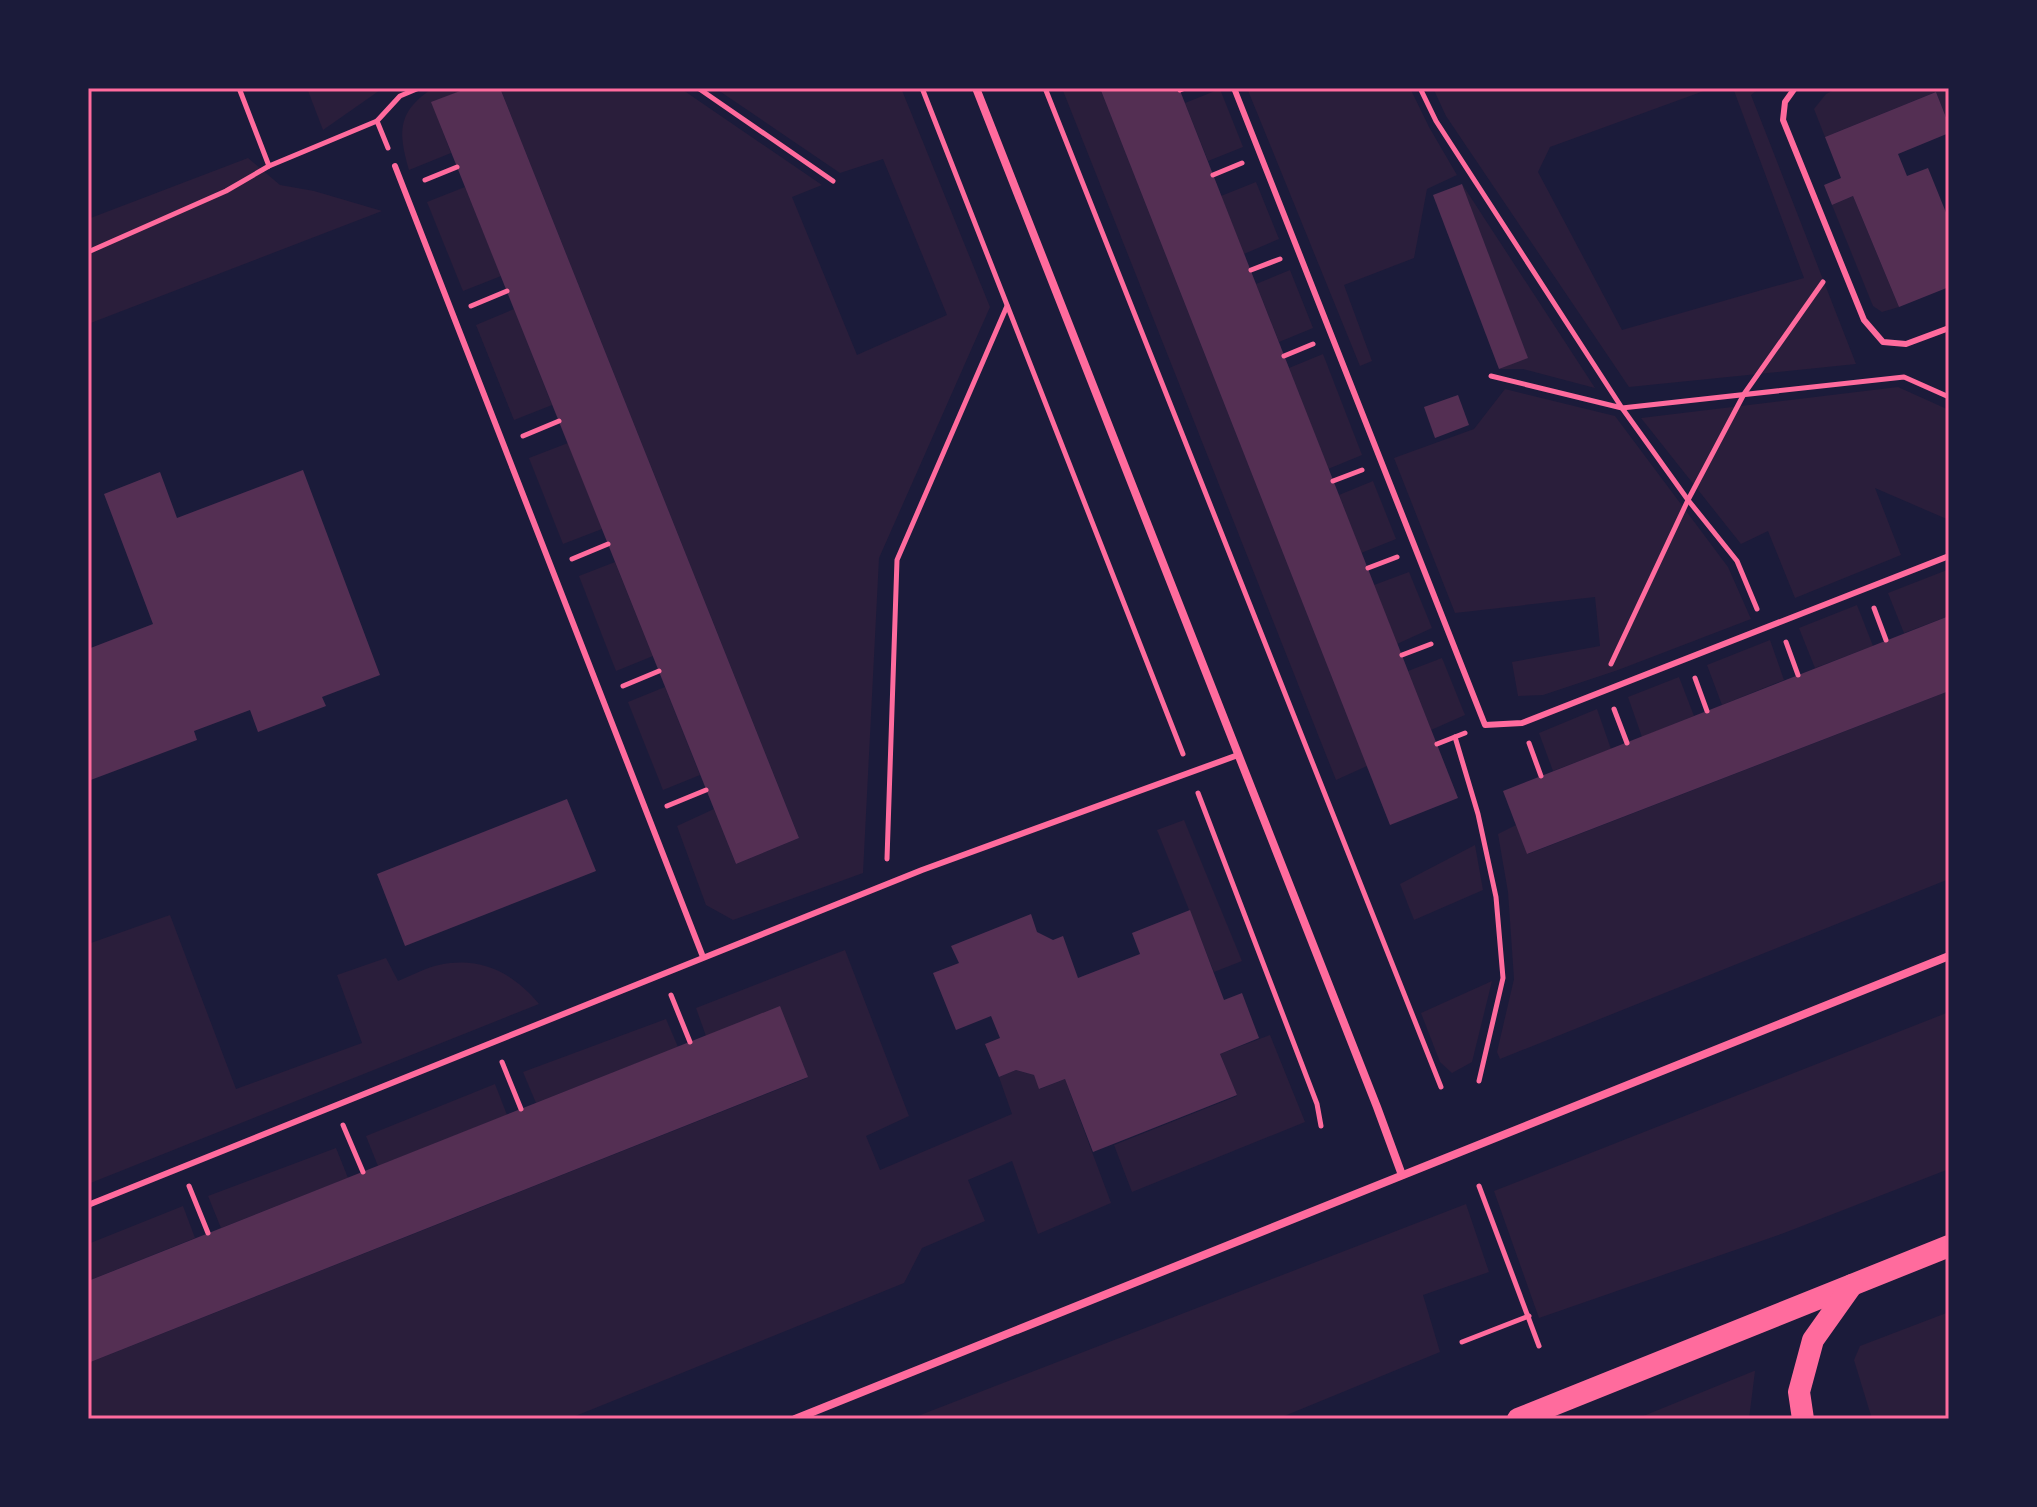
<svg xmlns="http://www.w3.org/2000/svg" width="2037" height="1507" font-family="'Exo 2',sans-serif">
	<style>
		.green { fill: #2a1e3b }
		.building { fill: #542f53 }
		.lines { fill: none; stroke-linecap: round; stroke-linejoin: round }
		.path { stroke: #ff6b9d; stroke-width: 5 }
		.service { stroke: #ff6b9d; stroke-width: 6 }
		.minor { stroke: #ff6b9d; stroke-width: 8 }
		.trunk { stroke: #ff6b9d; stroke-width: 22 }
		.neatline { fill: none; stroke: #ff6b9d; stroke-width: 3 }
	</style>
	<rect width="100%" height="100%" fill="#1b1b3a"/>
	<g class="green">
		<polygon points="307,88 383,88 323,130"/>
		<path d="M433,88h35l-36,15 19,50 -42,17c-11,-39 -12,-58 24,-82z"/>
		<polygon points="500,88 680,88 822,185 792,197 857,355 947,315 883,159 840,173 715,88 901,88 990,307 879,558 863,873 733,920 706,905 677,826 714,809 736,864 799,838"/>
		<polygon points="1062,88 1100,88 1367,766 1336,780"/>
		<polygon points="1247,88 1410,88 1429,127 1457,175 1427,189 1414,258 1344,285 1372,361 1360,366"/>
		<polygon points="1433,88 1712,88 1550,147 1538,172 1622,330 1804,278 1733,88 1760,88 1751,95 1856,364 1629,387 1446,116"/>
		<polygon points="1838,88 1949,88 1949,125 1936,92 1825,137 1814,109 1826,94"/>
		<polygon points="1220,89 1243,147 1208,161 1185,103"/>
		<polygon points="248,158 280,185 314,191 382,211 88,324 88,219"/>
		<polygon points="1256,182 1279,239 1244,254 1221,196"/>
		<polygon points="1462,184 1595,388 1523,369 1499,369 1527,357"/>
		<polygon points="465,187 501,276 463,291 427,202"/>
		<polygon points="1853,196 1899,307 1882,312 1873,306 1832,205"/>
		<polygon points="1290,270 1313,328 1279,342 1256,284"/>
		<polygon points="514,309 552,405 514,420 476,325"/>
		<polygon points="1323,354 1362,455 1328,469 1289,368"/>
		<polygon points="1898,387 1949,410 1949,520 1875,488 1901,555 1795,598 1768,531 1741,544 1641,418"/>
		<polygon points="1505,389 1615,416 1728,567 1751,619 1618,670 1543,695 1518,696 1512,662 1600,646 1595,597 1455,613 1394,458 1474,429"/>
		<polygon points="568,443 602,529 563,544 529,458"/>
		<polygon points="1373,481 1396,539 1361,553 1339,495"/>
		<polygon points="615,562 653,656 616,671 579,576"/>
		<polygon points="1947,570 1949,616 1904,633 1888,593"/>
		<polygon points="1409,572 1432,628 1397,644 1374,585"/>
		<polygon points="1857,605 1873,646 1815,668 1799,628"/>
		<polygon points="1770,640 1784,680 1722,705 1707,665"/>
		<polygon points="1442,658 1465,715 1431,730 1408,671"/>
		<polygon points="1679,677 1694,716 1642,737 1628,697"/>
		<polygon points="665,687 700,775 663,790 628,702"/>
		<polygon points="1949,691 1949,879 1500,1059 1497,1052 1514,979 1508,892 1498,834 1516,825 1528,854"/>
		<polygon points="1597,709 1611,749 1553,771 1539,733"/>
		<polygon points="1184,820 1242,961 1214,972 1157,830"/>
		<polygon points="1475,845 1483,890 1414,920 1400,884"/>
		<path d="M170,915l66,174 126,-46 -25,-68 49,-17 12,23c13,-5 27,-13 41,-16 42,-9 74,8 100,39l-451,180v-240z"/>
		<polygon points="845,950 909,1116 866,1136 880,1170 1012,1114 999,1077 1016,1070 1034,1075 1040,1089 1065,1079 1111,1203 1038,1234 1012,1161 968,1180 985,1221 922,1248 904,1283 568,1419 88,1419 88,1363 807,1078 706,1036 696,1008"/>
		<polygon points="1492,981 1472,1062 1452,1073 1440,1062 1421,1013"/>
		<polygon points="1949,1012 1949,1169 1784,1233 1539,1318 1494,1191"/>
		<polygon points="666,1019 678,1047 536,1103 523,1072"/>
		<polygon points="1270,1035 1305,1122 1132,1192 1114,1145 1237,1096 1220,1054"/>
		<polygon points="495,1084 507,1115 378,1166 366,1136"/>
		<polygon points="336,1148 348,1178 221,1228 208,1196"/>
		<polygon points="1466,1204 1489,1272 1423,1295 1440,1352 1277,1419 910,1419"/>
		<polygon points="183,1206 195,1238 88,1281 88,1244"/>
		<polygon points="1949,1312 1949,1414 1937,1419 1872,1419 1854,1360 1860,1346"/>
		<polygon points="1755,1371 1749,1419 1636,1419 1754,1371"/>
	</g>
	<g class="building">
		<polygon points="468,88 500,88 799,838 736,864 431,102"/>
		<polygon points="1100,88 1179,88 1458,798 1390,825"/>
		<polygon points="1936,92 1949,125 1949,133 1898,154 1907,176 1928,168 1949,220 1949,287 1899,307 1853,196 1832,205 1824,185 1841,178 1825,137"/>
		<polygon points="1462,184 1528,358 1499,369 1433,195"/>
		<polygon points="1458,395 1469,425 1435,438 1424,407"/>
		<polygon points="303,470 380,675 322,697 326,706 258,732 250,710 194,731 197,740 88,781 88,649 153,624 104,494 160,472 177,518"/>
		<polygon points="1949,616 1949,691 1527,854 1503,791"/>
		<polygon points="567,799 596,871 405,946 377,874"/>
		<polygon points="1190,910 1224,1000 1242,993 1259,1038 1220,1054 1237,1095 1093,1152 1065,1079 1039,1089 1034,1075 1016,1070 999,1077 985,1044 1000,1038 991,1016 956,1030 933,973 959,963 951,946 1031,914 1037,932 1053,940 1063,936 1078,978 1140,954 1132,933"/>
		<polygon points="780,1006 808,1077 88,1363 88,1281"/>
	</g>
	<g class="lines">
		<g class="path">
			<polyline points="239,88 269,166"/>
			<polyline points="698,88 833,181"/>
			<polyline points="922,88 1183,754"/>
			<polyline points="1045,88 1441,1087"/>
			<polyline points="1420,88 1436,121 1622,408 1688,500 1737,561 1757,609"/>
			<polyline points="1180,90 1185,88"/>
			<polyline points="388,148 377,121 400,96 419,88"/>
			<polyline points="1213,175 1242,163"/>
			<polyline points="425,180 457,167"/>
			<polyline points="88,252 226,191 269,166 377,121"/>
			<polyline points="1251,270 1280,259"/>
			<polyline points="471,306 507,291"/>
			<polyline points="1284,356 1313,344"/>
			<polyline points="1491,376 1622,408 1904,377 1949,397"/>
			<polyline points="523,436 559,421"/>
			<polyline points="1333,481 1362,470"/>
			<polyline points="572,559 608,544"/>
			<polyline points="1368,568 1397,557"/>
			<polyline points="1874,608 1886,640"/>
			<polyline points="1786,642 1798,675"/>
			<polyline points="1402,655 1431,644"/>
			<polyline points="1611,664 1688,500 1744,394 1823,282"/>
			<polyline points="1695,678 1707,711"/>
			<polyline points="623,686 659,671"/>
			<polyline points="1614,709 1627,743"/>
			<polyline points="1455,737 1478,814 1496,897 1503,978 1479,1081"/>
			<polyline points="1529,743 1541,776"/>
			<polyline points="1437,744 1465,733"/>
			<polyline points="1198,793 1317,1104 1321,1126"/>
			<polyline points="667,806 706,790"/>
			<polyline points="887,859 897,560 1007,306"/>
			<polyline points="671,995 690,1042"/>
			<polyline points="502,1062 521,1109"/>
			<polyline points="343,1125 363,1172"/>
			<polyline points="189,1186 208,1233"/>
			<polyline points="1479,1186 1539,1346"/>
			<polyline points="1462,1342 1529,1316"/>
		</g>
		<g class="service">
			<polyline points="1234,88 1485,725 1522,723 1949,556"/>
			<polyline points="1795,88 1785,102 1783,120 1864,320 1883,342 1906,344 1949,328"/>
			<polyline points="395,166 703,957"/>
			<polyline points="88,1205 922,870 1238,755"/>
		</g>
		<g class="minor">
			<polyline points="976,88 1377,1107 1402,1175"/>
			<polyline points="795,1419 1949,956"/>
		</g>
		<g class="trunk">
			<polyline points="1518,1419 1949,1246"/>
			<polyline points="1803,1419 1799,1392 1813,1340 1852,1285"/>
		</g>
	</g>
	<rect width="2037" height="1507" fill="none" stroke="#1b1b3a" stroke-width="180"/>
	<rect x="90" y="90" width="1857" height="1327" class="neatline"/>
</svg>
